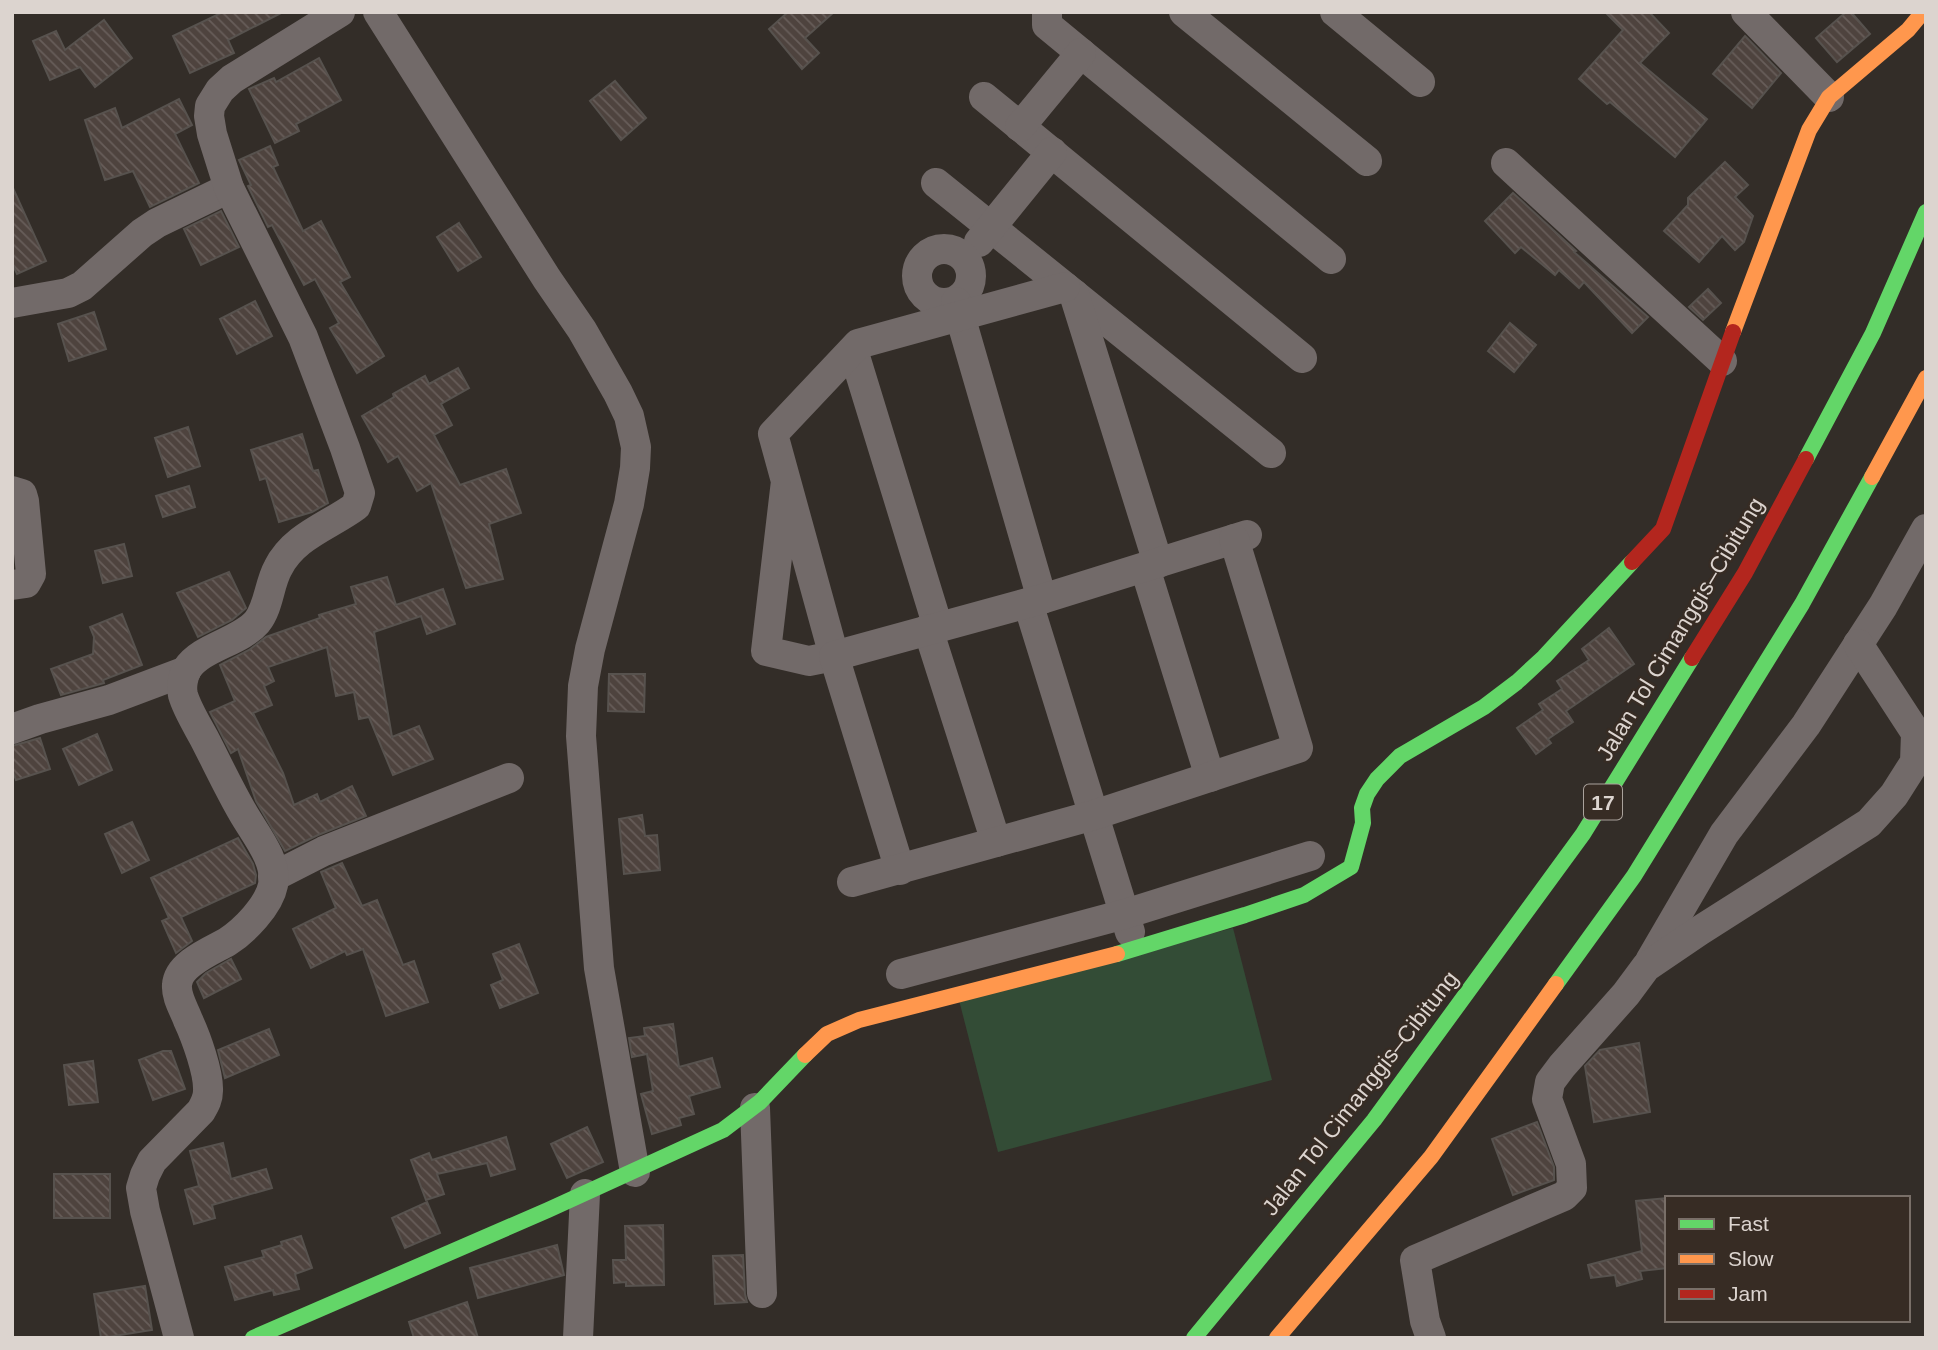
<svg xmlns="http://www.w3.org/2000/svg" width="1938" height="1350" font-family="Helvetica,sans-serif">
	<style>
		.garden { fill: #334c36 }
		.building { fill: url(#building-back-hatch); stroke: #57524e; stroke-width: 2 }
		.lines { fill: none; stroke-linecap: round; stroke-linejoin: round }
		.street { stroke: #726a69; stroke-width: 30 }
		.fast { stroke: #63d668; stroke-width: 16 }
		.slow { stroke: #ff974d; stroke-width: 16 }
		.jam { stroke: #b3261e; stroke-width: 16 }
		.labels { text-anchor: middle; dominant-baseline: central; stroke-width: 5; stroke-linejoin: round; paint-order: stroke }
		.shield { fill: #372c24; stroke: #aaa29c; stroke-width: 2 }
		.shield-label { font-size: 21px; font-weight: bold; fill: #dcd4cf }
		.street-label { font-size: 23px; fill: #dcd4cf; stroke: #372c24 }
	</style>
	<defs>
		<pattern id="building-back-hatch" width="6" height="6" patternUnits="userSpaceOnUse" patternTransform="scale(1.75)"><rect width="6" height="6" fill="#4e433e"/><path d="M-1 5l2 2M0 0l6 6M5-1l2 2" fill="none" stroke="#675d59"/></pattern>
	</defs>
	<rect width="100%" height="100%" fill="#332d28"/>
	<polygon class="garden" points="1233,928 1272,1080 998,1152 959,1000"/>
	<g class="building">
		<polygon points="223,12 283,12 228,40 234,53 190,73 173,36"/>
		<polygon points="788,12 834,12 805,38 819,53 802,69 769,29"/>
		<polygon points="1605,12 1649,12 1669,33 1640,63 1707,119 1675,157 1610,102 1607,104 1579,79 1623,30"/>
		<polygon points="1846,12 1851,12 1870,34 1837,62 1816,38"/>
		<polygon points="104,20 132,58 95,87 80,67 50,80 33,41 56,31 65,50"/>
		<polygon points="1745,36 1781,73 1752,108 1713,74"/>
		<polygon points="319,58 341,100 296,124 299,131 275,143 249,89 274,78 276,82"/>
		<polygon points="615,81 646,118 621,140 590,101"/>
		<polygon points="179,99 192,125 175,134 199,183 150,207 133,171 105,180 85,120 115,108 122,128"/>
		<polygon points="270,146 278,165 273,167 303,231 321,221 350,277 340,282 384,356 357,373 330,328 339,323 315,279 304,285 272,225 268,227 248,186 251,185 239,160"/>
		<polygon points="1725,162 1748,185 1735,197 1753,216 1744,242 1735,250 1722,236 1699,262 1664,231 1688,205 1688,198"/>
		<polygon points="12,186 46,261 17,274 12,263"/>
		<polygon points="1513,193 1576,251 1574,252 1648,317 1632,333 1584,282 1579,288 1559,270 1555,275 1521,247 1515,253 1485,221"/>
		<polygon points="221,211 239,247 201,265 184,229"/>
		<polygon points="459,223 481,257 458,271 437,237"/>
		<polygon points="1708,289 1721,303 1703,320 1689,307"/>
		<polygon points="255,301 272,336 237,354 220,319"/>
		<polygon points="94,312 106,349 69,361 58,324"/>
		<polygon points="1510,323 1536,345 1514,372 1488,351"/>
		<polygon points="458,368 469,388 441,404 452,425 434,435 460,485 506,469 521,513 489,524 503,579 466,588 431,483 417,491 398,456 388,462 362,416 394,397 393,394 425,376 429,384"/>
		<polygon points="188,427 200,466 168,477 155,438"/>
		<polygon points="302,434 313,471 318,470 328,503 312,512 279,522 266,478 260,480 251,450"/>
		<polygon points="189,486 195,507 163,517 156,496"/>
		<polygon points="124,544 132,576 103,583 95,551"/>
		<polygon points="229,572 246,608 232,620 198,637 177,593"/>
		<polygon points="387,577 396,605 443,589 455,624 427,634 421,616 374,632 392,737 419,726 433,759 393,775 369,717 359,719 354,692 336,696 327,647 268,667 274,681 264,686 272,705 253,713 283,773 294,805 317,794 320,802 352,786 366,816 318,835 285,851 256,801 238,749 231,753 210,712 235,701 220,665 249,650 266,637 320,618 319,615 356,604 351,587"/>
		<polygon points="122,614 142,665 103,680 104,683 61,695 51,669 93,654 94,637 90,627"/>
		<polygon points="1609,628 1634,664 1566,711 1573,722 1548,739 1551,743 1536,754 1517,728 1543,710 1539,704 1562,689 1557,681 1589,660 1582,649"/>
		<polygon points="609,674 645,674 644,712 608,711"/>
		<polygon points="97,734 112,770 79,785 63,749"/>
		<polygon points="40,738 50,769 16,780 12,769 12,746"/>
		<polygon points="642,815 645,836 657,835 660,870 624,874 619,819"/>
		<polygon points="132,822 149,860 122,873 105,834"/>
		<polygon points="238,838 253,864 256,875 255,883 181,917 192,941 176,953 162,921 169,918 151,878"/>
		<polygon points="342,863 362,906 377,900 403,965 414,961 428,1002 386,1016 363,949 347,955 345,951 311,968 293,929 336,908 321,872"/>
		<polygon points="519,944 538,993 500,1008 491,985 503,980 493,954"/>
		<polygon points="231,959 241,979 204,998 197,982 206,973"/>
		<polygon points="673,1024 679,1067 712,1058 720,1087 689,1096 694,1114 679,1118 681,1125 652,1134 641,1094 653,1091 647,1054 632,1057 629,1038 645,1036 644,1028"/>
		<polygon points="269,1029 279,1055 225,1078 218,1050"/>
		<polygon points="1639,1043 1650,1112 1594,1122 1585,1066 1600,1050"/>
		<polygon points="163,1051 171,1051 185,1089 153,1100 139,1060"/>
		<polygon points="93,1061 98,1102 69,1105 64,1065"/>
		<polygon points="1537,1122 1554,1167 1554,1180 1513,1195 1492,1139"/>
		<polygon points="587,1127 603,1162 567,1178 551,1144"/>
		<polygon points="506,1137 515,1169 491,1176 487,1163 437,1174 444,1194 426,1200 411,1160 429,1153 432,1160"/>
		<polygon points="223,1143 231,1179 266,1169 272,1188 212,1205 215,1218 194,1224 185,1190 199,1186 190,1151"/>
		<rect x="54" y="1174" width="56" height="44"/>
		<polygon points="1667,1198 1667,1268 1640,1271 1642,1279 1617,1286 1615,1275 1591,1278 1588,1265 1642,1251 1636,1201"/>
		<polygon points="427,1202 440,1233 405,1248 392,1218"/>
		<polygon points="663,1225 664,1285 626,1286 626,1282 614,1283 613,1260 626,1260 625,1226"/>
		<polygon points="301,1236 312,1268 295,1274 299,1289 274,1295 273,1290 235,1300 225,1267 264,1257 262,1251 282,1245 281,1242"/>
		<polygon points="557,1245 564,1275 478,1298 470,1268"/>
		<polygon points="743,1255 745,1294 747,1302 715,1304 713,1256"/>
		<polygon points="145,1286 152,1330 101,1338 94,1294"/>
		<polygon points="467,1302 478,1338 414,1338 409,1322"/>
	</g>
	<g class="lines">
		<g class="street">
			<polyline points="378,12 547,279 582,330 618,393 629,416 636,447 635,468 629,504 590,649 583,686 581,736 599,968 635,1172"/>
			<polyline points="1047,12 1047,25 1331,259"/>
			<polyline points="1184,12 1367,161"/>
			<polyline points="1335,12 1420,82"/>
			<polyline points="1746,12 1829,97"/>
			<polyline points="984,97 1302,358"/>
			<polyline points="1020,127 1081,53"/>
			<polyline points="1506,163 1722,361"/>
			<polyline points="936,183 1271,453"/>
			<polyline points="979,242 1052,152"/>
			<circle cx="944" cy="276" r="27"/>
			<polyline points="1074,294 1158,563"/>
			<polyline points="956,302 1042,599"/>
			<polyline points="12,303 68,293 82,286 142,233 157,223 229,188"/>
			<polyline points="853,350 938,627"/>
			<polyline points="786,481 766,651 809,661 834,656 773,434 858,344 1065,287"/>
			<polyline points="12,491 22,494 24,501 31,574 26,583 12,585"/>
			<polyline points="1145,568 1210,777"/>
			<polyline points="1028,603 1130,932"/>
			<polyline points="928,629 996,842"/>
			<polyline points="12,729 40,719 109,700 186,671"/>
			<polyline points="900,870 834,656 1042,599 1247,535"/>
			<polyline points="273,877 324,851 509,778"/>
			<polyline points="852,882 1094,815 1298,748 1234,539"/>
			<polyline points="1650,961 1724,834 1806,725 1883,606 1926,529"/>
			<polyline points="901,974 1125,914 1310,856"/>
			<polyline points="755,1108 762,1293"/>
			<path d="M179,1338l-34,-127 -4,-23 4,-13 7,-14 49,-50c4,-7 7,-12 7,-20 1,-18 -12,-54 -20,-71 -4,-11 -12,-23 -11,-35 1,-21 34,-34 50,-43 17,-11 42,-36 46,-57 5,-24 -18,-51 -30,-72 -14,-24 -26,-50 -39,-75 -7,-13 -17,-29 -21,-43 -2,-8 0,-19 4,-26 14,-22 53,-27 70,-47 12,-15 12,-38 21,-54 16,-32 51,-42 78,-62l4,-13 -15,-45 -42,-111 -74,-149 -17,-54 -3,-18 1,-10 10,-16 12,-11 108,-67"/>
			<polyline points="578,1338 585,1194"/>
			<polyline points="1431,1338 1425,1321 1415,1260 1564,1196 1572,1188 1571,1164 1547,1099 1550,1082 1562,1066 1626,994 1646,967 1699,931 1869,823 1894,795 1915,762 1916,733 1858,644"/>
		</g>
		<g class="fast">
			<polyline points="1806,459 1873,333 1926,212"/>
			<polyline points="1117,954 1245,915 1304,895 1351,867 1363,823 1362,808 1367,794 1377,779 1400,756 1484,707 1517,682 1544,657 1632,562"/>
			<polyline points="1556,984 1634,876 1802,604 1872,477"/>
			<polyline points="253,1338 548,1210 723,1130 760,1102 805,1055"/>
			<polyline points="1194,1338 1374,1120 1583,834 1692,658"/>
		</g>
		<g class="slow">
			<polyline points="1733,332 1809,130 1829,97 1908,30 1923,12"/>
			<polyline points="1872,477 1926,378"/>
			<polyline points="805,1055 827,1034 859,1020 1117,954"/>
			<polyline points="1277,1338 1431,1157 1556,984"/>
		</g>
		<g class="jam">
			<polyline points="1632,562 1663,529 1733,332"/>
			<polyline points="1692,658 1745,573 1806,459"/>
		</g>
	</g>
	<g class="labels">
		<rect class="shield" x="1584" y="784.5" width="38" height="35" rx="5"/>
		<g class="shield-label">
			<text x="1603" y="802">17</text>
		</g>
		<g class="street-label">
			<text transform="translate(1680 629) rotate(-59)">Jalan Tol Cimanggis–Cibitung</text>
			<text transform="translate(1360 1093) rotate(-52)">Jalan Tol Cimanggis–Cibitung</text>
		</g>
	</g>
	<rect width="1938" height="1350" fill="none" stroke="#dcd4cf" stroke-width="28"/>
	<rect x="1665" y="1196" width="245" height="126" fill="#372c24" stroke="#796f68" stroke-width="2"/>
	<rect x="1679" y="1219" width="35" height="10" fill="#63d668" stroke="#796f68" stroke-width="2"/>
	<text x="1728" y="1231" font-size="21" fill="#dcd4cf">Fast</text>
	<rect x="1679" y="1254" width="35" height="10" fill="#ff974d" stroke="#796f68" stroke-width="2"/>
	<text x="1728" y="1266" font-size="21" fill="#dcd4cf">Slow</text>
	<rect x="1679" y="1289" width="35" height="10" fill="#b3261e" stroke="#796f68" stroke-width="2"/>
	<text x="1728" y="1301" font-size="21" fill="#dcd4cf">Jam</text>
</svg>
